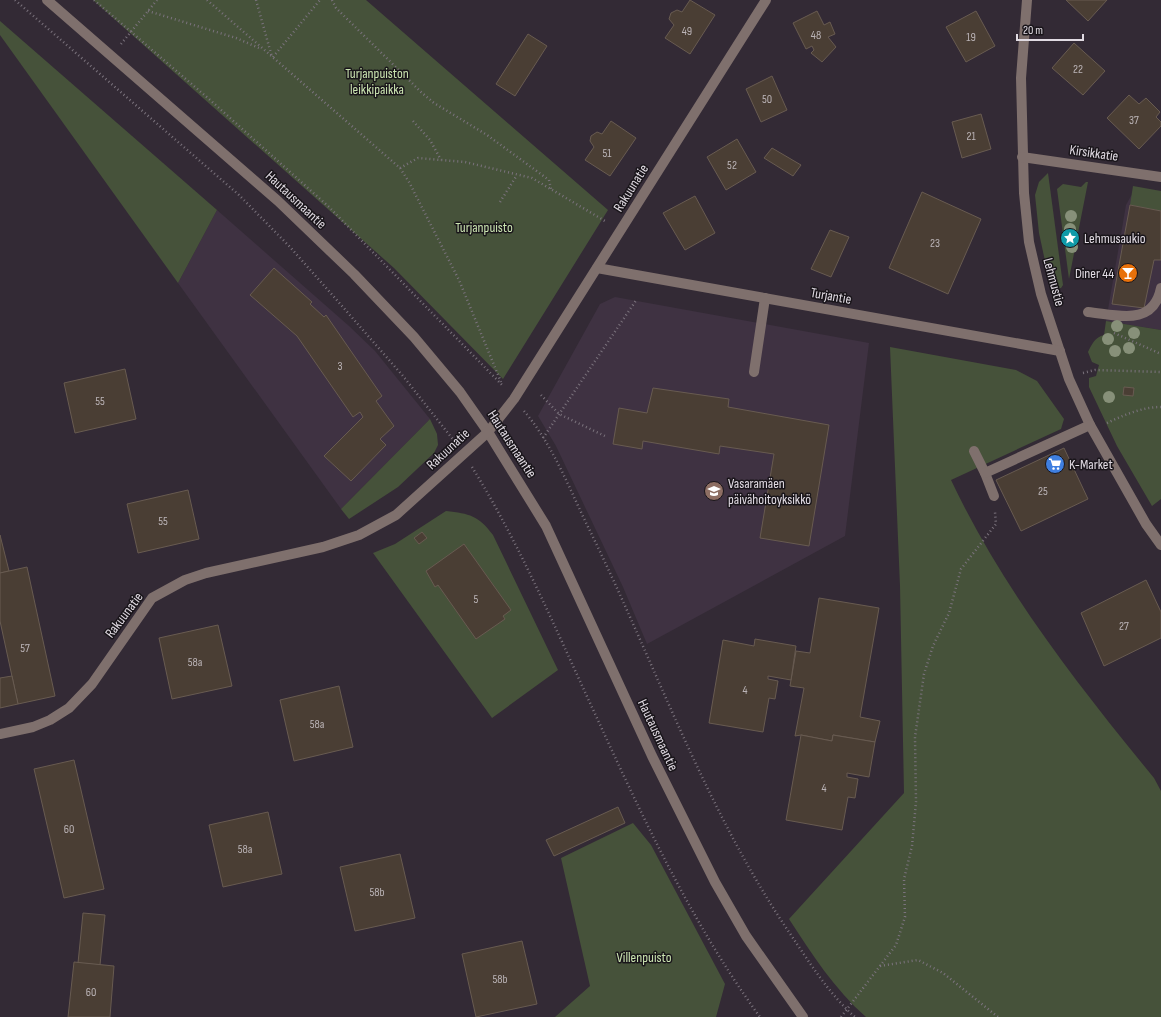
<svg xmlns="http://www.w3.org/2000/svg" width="1161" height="1017" font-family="'Sofia Sans Condensed',sans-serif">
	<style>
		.built { fill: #3f3242 }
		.green { fill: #46523a }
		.building { fill: #4a3e34; stroke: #685b51 }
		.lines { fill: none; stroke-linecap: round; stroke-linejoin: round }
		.path { stroke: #7b737d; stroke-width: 2.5; stroke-dasharray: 1 3; stroke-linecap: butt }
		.minor { stroke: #7f706d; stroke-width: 10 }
		.tree { fill: #879079 }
		.labels { text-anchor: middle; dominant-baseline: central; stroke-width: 3; stroke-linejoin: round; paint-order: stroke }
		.number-label { font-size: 12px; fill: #bbb4b7 }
		.park-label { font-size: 14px; fill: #cbe4b1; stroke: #19151a }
		.street-label { font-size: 14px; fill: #e1dbe3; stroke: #19151a }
		.poi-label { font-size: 14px; fill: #e1dbe3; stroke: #19151a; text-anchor: start }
	</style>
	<rect width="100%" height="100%" fill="#332a35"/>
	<g class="built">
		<polygon points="1136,192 1161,194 1161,330 1106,321 1126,205 1131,196"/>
		<polygon points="217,210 349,326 375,351 430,419 341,509 178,283"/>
		<polygon points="615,297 869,343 845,536 647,644 623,587 556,446 538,416 600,304"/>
	</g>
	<g class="green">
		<polygon points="93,0 366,0 608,210 503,379 394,268"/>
		<polygon points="0,21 217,210 178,283 0,35"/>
		<polygon points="1048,173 1063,285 1061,288 1051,289 1039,233 1035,195 1039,182"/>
		<polygon points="1086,182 1088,182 1069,279 1057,189 1063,184 1081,187"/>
		<polygon points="1133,186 1161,191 1161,211 1130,205"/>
		<path d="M1106,321l55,9v169l-9,7 -35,-60 -28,-59v-9l7,-2 3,-11 -7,-3 -4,-10c4,-8 7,-15 16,-17z"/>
		<path d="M890,347l126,23 21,11 27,38 -3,10 -110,51c52,110 127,205 203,298l7,13v226h-295c-31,-27 -55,-64 -77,-98l115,-126 -4,-207z"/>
		<polygon points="430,419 437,434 438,445 434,453 398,487 349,519 341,509"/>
		<path d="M446,511c24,3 32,4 47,24l65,135 -66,48 -119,-165 22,-9z"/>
		<polygon points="633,823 651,845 725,984 716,1017 555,1017 590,986 561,858"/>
	</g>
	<g class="building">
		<polygon points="690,0 715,15 690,54 665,38 674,25 669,19 671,13 677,10 682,12"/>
		<polygon points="1066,0 1107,0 1088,21"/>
		<polygon points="817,11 824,25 830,22 835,34 828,37 836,47 822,62 811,53 814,50 812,46 806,49 793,23"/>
		<polygon points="976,11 995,46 966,62 946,27"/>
		<polygon points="528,34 547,46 515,96 496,84"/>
		<polygon points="1074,43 1105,71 1083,95 1052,68"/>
		<polygon points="772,76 787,110 761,122 746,89"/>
		<polygon points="1129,95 1139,104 1146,98 1160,112 1156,117 1161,122 1161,126 1139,149 1107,118"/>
		<polygon points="981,114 991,149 962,158 952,122"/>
		<polygon points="611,121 636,138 610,176 585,160 594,147 590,141 591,136 597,132 602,134"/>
		<polygon points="737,139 756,172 726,190 707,157"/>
		<polygon points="772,148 801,165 793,176 764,158"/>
		<polygon points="922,192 981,219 948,294 889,268"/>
		<polygon points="695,196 715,233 685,250 663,213"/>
		<polygon points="1130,205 1161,211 1161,260 1154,260 1144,308 1112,304"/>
		<polygon points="830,230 849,237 831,277 811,269"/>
		<polygon points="274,268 312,302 310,304 324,317 326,315 382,396 376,401 394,426 380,439 386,445 351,481 324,456 363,417 360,412 353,417 297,336 250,295"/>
		<polygon points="125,369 136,419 75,433 64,383"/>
		<polygon points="1124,387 1134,388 1133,396 1123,395"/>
		<polygon points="653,388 729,399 728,407 829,425 809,546 760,538 774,454 720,446 719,454 643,441 642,449 613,444 619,408 647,413"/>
		<polygon points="1064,448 1088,499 1021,531 996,480"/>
		<polygon points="188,490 199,539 138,553 127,504"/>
		<polygon points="422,532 427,538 419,544 414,538"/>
		<polygon points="0,535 9,571 0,573"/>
		<polygon points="464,544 511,610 503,616 505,619 476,639 438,585 435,587 426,571"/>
		<polygon points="27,567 55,696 18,704 0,621 0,573"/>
		<polygon points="1146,580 1161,612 1161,638 1104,666 1081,613"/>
		<polygon points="819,598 879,608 860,717 880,721 875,742 833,735 832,741 801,735 795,736 804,688 790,686 796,651 810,653"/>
		<polygon points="218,625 232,686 172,699 159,638"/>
		<polygon points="755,639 796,646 791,680 768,676 768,679 778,681 775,699 769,698 763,732 709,723 723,640 754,646"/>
		<polygon points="12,676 18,704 0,708 0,678"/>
		<polygon points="339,686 353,747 294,761 280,700"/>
		<polygon points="801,735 832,741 833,735 875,742 869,777 847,773 847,777 858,779 855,798 848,797 842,830 786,820"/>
		<polygon points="74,760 104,889 64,898 34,769"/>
		<polygon points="618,807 625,823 554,856 546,840"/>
		<polygon points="268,812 282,874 223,887 209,825"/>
		<polygon points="400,854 415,918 355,931 340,867"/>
		<polygon points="83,913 105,915 100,965 78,963"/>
		<polygon points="522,941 537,1004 476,1017 462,954"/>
		<polygon points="74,962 114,966 110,1017 68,1017"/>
	</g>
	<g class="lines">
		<g class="path">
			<polyline points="15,0 239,195 290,247 335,298 403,376 455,442"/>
			<polyline points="94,0 209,99 329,207 503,386"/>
			<polyline points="207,0 400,168 409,182 459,280 501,382"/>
			<polyline points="256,0 272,57"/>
			<polyline points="332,0 336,8 421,92 434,103 487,135 549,180 551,189"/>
			<polyline points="148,11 236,38 259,48"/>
			<polyline points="121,44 157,0"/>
			<polyline points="273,57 320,0"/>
			<polyline points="413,121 430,140 441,160"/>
			<polyline points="400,168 418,158 465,162 532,178 605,221"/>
			<polyline points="500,202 517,175"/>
			<polyline points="1114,333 1161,354"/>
			<polyline points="1083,373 1095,370 1161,372"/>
			<polyline points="541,395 559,414 607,437"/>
			<path d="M524,411c30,35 47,82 67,122 66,135 116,280 202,405 18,27 38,58 62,79"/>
			<path d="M1107,423c17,-8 35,-16 54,-16"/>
			<polyline points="543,438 637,299"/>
			<path d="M472,467c42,68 74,140 107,212 53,115 106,235 181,338"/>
			<polyline points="880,966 918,960 943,973 998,1017"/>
			<polyline points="841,1017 896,945 905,917 904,879 912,846 916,802 915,737 924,674 933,646 949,613 961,569 996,524 995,512"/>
		</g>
		<g class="minor">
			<polyline points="47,0 278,201 354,274 414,337 460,392 488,432 546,526 652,756 715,882 746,936 803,1017"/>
			<polyline points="1027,0 1021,78 1024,193 1029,242 1041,294 1069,379 1090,425 1146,524 1161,545"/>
			<polyline points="1022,157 1161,177"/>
			<polyline points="597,268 1060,351"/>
			<path d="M1088,312c30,3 65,15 73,-24"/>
			<polyline points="754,372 765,298"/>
			<polyline points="974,451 985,473 994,496"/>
			<polyline points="985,473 1090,425"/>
			<polyline points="0,734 33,727 50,720 69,708 92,684 152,598 185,580 206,573 323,547 359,535 396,515 488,432 514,399 766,0"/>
		</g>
	</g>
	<g class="tree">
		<circle cx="1071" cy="216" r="6"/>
		<circle cx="1070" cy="229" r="6"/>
		<circle cx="1072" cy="247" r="6"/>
		<circle cx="1117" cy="326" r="6"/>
		<circle cx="1134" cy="333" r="6"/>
		<circle cx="1108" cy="339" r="6"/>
		<circle cx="1129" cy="348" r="6"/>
		<circle cx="1115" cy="351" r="6"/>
		<circle cx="1109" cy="397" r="6"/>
	</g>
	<defs>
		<symbol id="sight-disc" viewBox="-11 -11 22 22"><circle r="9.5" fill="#0f9aa8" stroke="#19151a"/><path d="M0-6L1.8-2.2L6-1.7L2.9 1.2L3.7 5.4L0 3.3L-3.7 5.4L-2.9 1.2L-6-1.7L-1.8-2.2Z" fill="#fff"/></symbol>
		<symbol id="bar-disc" viewBox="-11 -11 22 22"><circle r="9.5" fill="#e8710a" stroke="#19151a"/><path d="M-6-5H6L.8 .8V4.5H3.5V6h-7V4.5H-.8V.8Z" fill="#fff"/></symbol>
		<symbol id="supermarket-disc" viewBox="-11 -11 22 22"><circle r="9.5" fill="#3f7fe0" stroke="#19151a"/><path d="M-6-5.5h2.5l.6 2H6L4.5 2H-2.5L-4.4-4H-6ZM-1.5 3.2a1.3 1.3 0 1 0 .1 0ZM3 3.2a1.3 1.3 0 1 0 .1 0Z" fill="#fff"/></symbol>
		<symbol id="school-disc" viewBox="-11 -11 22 22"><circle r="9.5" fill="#8d6e63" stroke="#19151a"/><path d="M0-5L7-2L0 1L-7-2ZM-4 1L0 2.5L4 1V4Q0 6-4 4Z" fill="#fff"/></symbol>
	</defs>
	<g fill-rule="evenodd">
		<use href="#sight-disc" x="1059" y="227" width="22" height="22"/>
		<use href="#bar-disc" x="1117" y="262" width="22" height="22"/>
		<use href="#supermarket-disc" x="1044" y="453" width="22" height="22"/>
		<use href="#school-disc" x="703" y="480" width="22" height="22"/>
	</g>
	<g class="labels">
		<g class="number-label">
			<text x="687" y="31">49</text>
			<text x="816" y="35">48</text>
			<text x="971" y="37">19</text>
			<text x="1078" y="69">22</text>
			<text x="767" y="99">50</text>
			<text x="1134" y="120">37</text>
			<text x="971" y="136">21</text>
			<text x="607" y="153">51</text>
			<text x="732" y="165">52</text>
			<text x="935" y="243">23</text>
			<text x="340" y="366">3</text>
			<text x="100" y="401">55</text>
			<text x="1043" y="491">25</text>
			<text x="163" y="521">55</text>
			<text x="476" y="599">5</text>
			<text x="1124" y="626">27</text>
			<text x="25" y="648">57</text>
			<text x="195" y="662">58a</text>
			<text x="745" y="690">4</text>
			<text x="317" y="724">58a</text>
			<text x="824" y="788">4</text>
			<text x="69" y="829">60</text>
			<text x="245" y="849">58a</text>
			<text x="377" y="892">58b</text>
			<text x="500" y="979">58b</text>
			<text x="91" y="992">60</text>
		</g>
		<g class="park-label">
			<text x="377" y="73">Turjanpuiston<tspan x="377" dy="16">leikkipaikka</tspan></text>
			<text x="484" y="227">Turjanpuisto</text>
			<text x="644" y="957">Villenpuisto</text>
		</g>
		<g class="street-label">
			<text transform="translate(1094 153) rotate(8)">Kirsikkatie</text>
			<text transform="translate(631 188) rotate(-58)">Rakuunatie</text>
			<text transform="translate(296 200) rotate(43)">Hautausmaantie</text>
			<text transform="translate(1054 282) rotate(75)">Lehmustie</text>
			<text transform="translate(831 296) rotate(10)">Turjantie</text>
			<text transform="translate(512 444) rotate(57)">Hautausmaantie</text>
			<text transform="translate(448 449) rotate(-43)">Rakuunatie</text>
			<text transform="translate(124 615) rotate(-53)">Rakuunatie</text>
			<text transform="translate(658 735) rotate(65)">Hautausmaantie</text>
		</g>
		<g class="poi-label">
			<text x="1084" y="238">Lehmusaukio</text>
			<text x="1114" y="273" text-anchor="end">Diner 44</text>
			<text x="1069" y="464">K-Market</text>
			<text x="728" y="483">Vasaramäen<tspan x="728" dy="16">päivähoitoyksikkö</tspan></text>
		</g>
	</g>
	<path d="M1017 34v6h66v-6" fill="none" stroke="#e1dbe3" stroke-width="2"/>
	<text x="1023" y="34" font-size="12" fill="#e1dbe3" stroke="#19151a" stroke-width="3" paint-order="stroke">20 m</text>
</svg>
